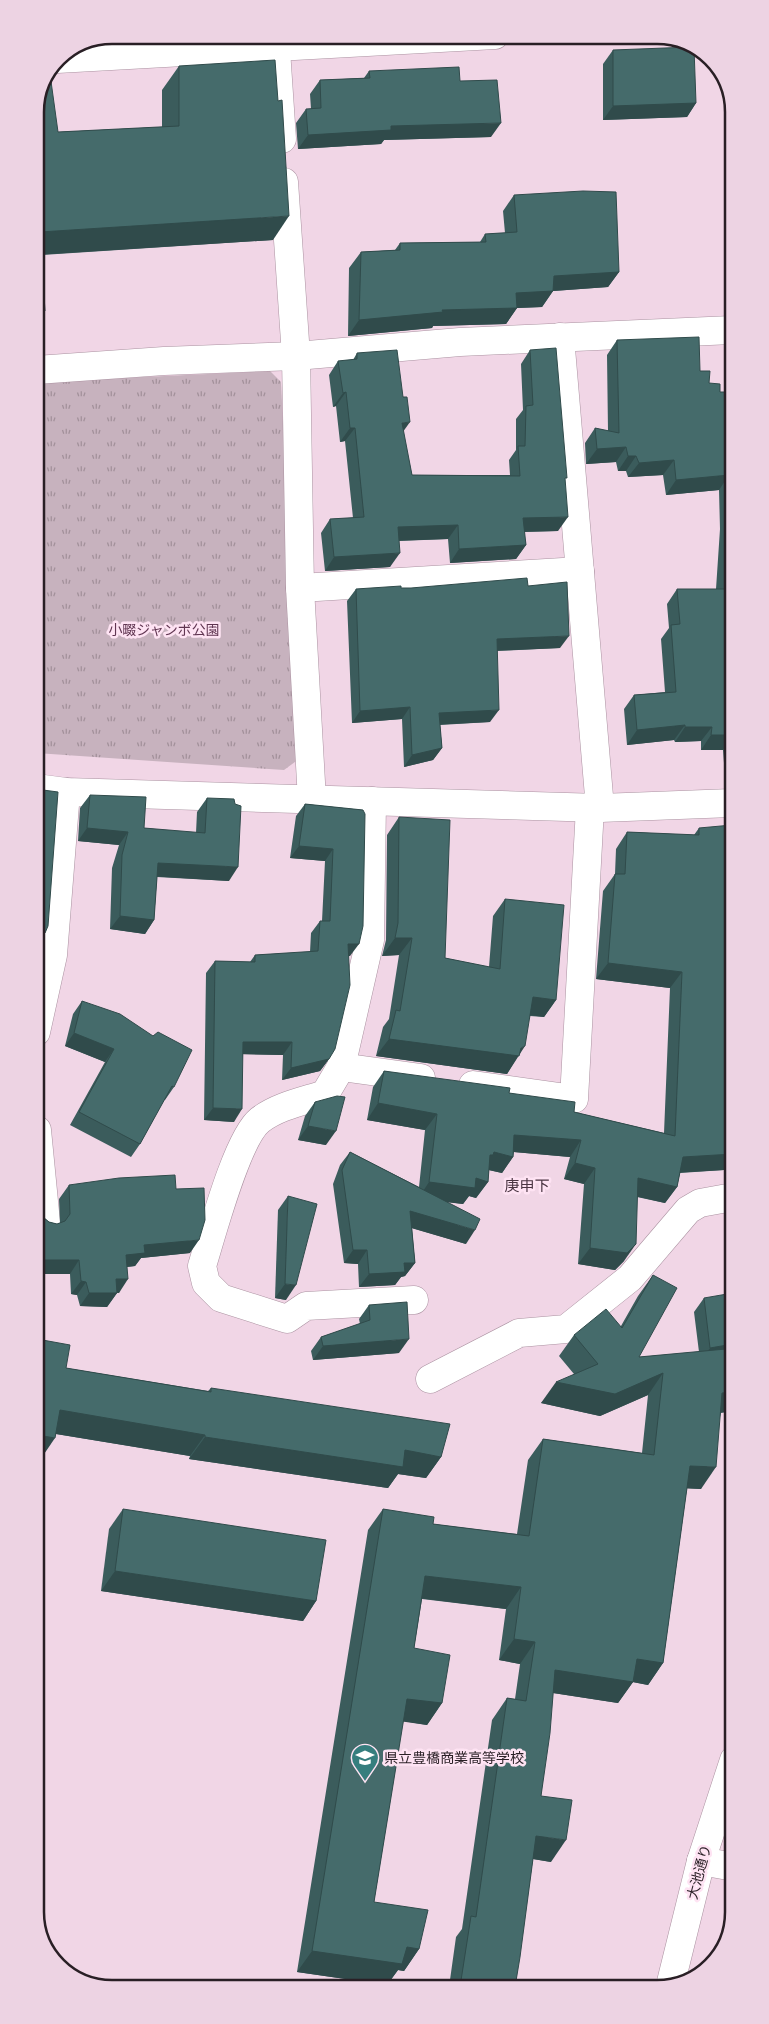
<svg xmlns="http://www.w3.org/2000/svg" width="769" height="2024" font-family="'Roboto Condensed','Noto Sans JP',sans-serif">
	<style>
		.grass { fill: url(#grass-tufts) }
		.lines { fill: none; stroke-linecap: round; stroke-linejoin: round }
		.street-casing { stroke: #ab92a1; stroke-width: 29 }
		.secondary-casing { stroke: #ab92a1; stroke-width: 29 }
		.street { stroke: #fff; stroke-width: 28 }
		.secondary { stroke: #fff; stroke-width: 28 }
		.wall { fill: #3b5c5c }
		.shaded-wall { fill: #304b4b }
		.building { fill: #456b6b; stroke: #304b4b }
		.labels { text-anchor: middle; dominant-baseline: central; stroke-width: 5; stroke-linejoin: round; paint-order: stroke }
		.park-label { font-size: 14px; fill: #603551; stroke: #fee3f3 }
		.poi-label { font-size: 14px; fill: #291f25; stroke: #fee3f3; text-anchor: start }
		.street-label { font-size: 14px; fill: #291f25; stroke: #fee3f3 }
		.neighbourhood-label { font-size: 15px; fill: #4a3542; stroke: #fee3f3 }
		.rim { fill: none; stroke: #291f25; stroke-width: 2.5 }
	</style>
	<defs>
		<pattern id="grass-tufts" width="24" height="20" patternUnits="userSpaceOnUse" patternTransform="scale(1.25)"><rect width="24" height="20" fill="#c7b2be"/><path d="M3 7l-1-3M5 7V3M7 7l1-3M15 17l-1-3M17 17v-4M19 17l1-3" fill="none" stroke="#a2909a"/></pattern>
	</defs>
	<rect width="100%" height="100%" fill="#f1d6e6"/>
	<polygon class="grass" points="270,371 281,382 299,759 284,770 36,753 36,382"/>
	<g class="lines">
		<defs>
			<g id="street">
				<polyline points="275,35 282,139"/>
				<polyline points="284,182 296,356 300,588 312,800"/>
				<polyline points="560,337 600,808"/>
				<polyline points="36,370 164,361 296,356 460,342 732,330"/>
				<polyline points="300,588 580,571"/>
				<path d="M372,801l-2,139 -29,127 -16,27c-21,7 -47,12 -65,26 -23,18 -48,114 -58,146l4,17 15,15 66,21 19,-13 108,-6"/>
				<polyline points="36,1032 53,955 66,792"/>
				<polyline points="341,1067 421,1078"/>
				<polyline points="473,1085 574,1099 590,808"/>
				<polyline points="37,1130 46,1222"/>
				<polyline points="430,1379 519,1333 566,1329 630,1278 688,1210 700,1203 733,1197"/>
			</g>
			<g id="secondary">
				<polyline points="57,59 495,35"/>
				<polyline points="36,788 66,792 600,808 732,803"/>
				<polyline points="701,1861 734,1867"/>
				<polyline points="670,1986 701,1861 734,1760"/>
			</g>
		</defs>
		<use href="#street" class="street-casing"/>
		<use href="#secondary" class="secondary-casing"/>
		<use href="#street" class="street"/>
		<use href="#secondary" class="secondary"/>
	</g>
	<g class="wall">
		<polygon points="613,50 696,103 687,117 603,120 603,64"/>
		<polygon points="179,66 273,240 42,255 35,107 58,132 162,127 162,90"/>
		<polygon points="369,71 460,81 491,137 384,140 381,144 298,149 296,123 306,109 311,109 310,94 320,80 364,78"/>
		<polygon points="514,195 619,272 608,287 553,291 542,307 517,308 506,324 433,326 432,328 348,336 349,268 361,252 395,250 400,243 480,242 485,234 505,233 503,211"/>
		<polygon points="617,340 700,371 709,383 720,392 732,392 732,762 724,763 723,750 701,750 701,741 675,742 674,740 627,745 624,709 634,695 665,692 661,639 669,628 667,604 677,589 716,589 720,529 719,490 666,495 663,475 628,477 626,471 618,471 616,462 586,464 585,443 595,428 608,431 607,355"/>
		<polygon points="530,350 565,481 558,531 524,532 526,545 516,559 450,563 448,539 399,541 390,567 325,571 321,533 330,519 353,518 345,441 340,442 336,406 333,407 329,375 338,361 353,360 357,353 403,431 412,475 510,475 509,460 516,450 516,419 523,410 521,364"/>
		<polygon points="528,586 560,648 497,651 490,722 440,725 442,748 433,760 404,767 402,719 352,723 347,601 356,589"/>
		<polygon points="90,795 144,828 196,833 197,812 207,798 229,881 157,877 154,920 145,934 110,929 112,868 119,845 78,841 80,808"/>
		<polygon points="305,804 363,810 350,956 348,956 329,1059 320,1071 282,1080 283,1055 243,1054 234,1122 204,1120 206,973 215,961 250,962 255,955 310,952 311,933 320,921 322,921 325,861 290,858 296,816"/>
		<polygon points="399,817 445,958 489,967 493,916 505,899 556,1000 544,1017 530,1016 519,1054 507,1074 376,1056 383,1027 389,1019 399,955 382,956 386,940 387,835"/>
		<polygon points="699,828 724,1170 680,1173 677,1187 665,1203 637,1197 624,1261 615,1270 578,1264 584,1184 564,1179 570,1157 514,1152 513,1157 502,1173 489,1170 488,1182 476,1198 469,1196 463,1204 448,1202 466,1244 412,1228 415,1263 405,1276 401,1277 395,1285 359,1287 358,1264 344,1263 333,1184 340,1165 350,1152 419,1187 425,1130 367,1120 373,1087 384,1071 509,1093 574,1112 664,1133 670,988 596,979 603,891 615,874 616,849 627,832 694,835"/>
		<polygon points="82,1001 174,1087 165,1100 164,1100 140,1144 131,1157 70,1125 105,1062 65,1046 73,1014"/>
		<polygon points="315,1102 326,1145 298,1140 305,1116"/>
		<polygon points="69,1185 176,1189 190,1253 141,1258 135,1266 127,1267 119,1293 117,1293 107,1307 80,1306 77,1295 71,1294 70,1274 43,1217 49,1222 57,1224 60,1223 59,1199"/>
		<polygon points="288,1196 286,1300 275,1298 278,1210"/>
		<polygon points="653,1275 639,1357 699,1352 694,1312 704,1298 730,1357 733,1411 721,1413 701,1489 687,1488 663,1663 648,1685 633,1682 618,1703 553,1693 541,1796 551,1862 533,1859 515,1987 449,1987 456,1937 462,1929 492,1720 507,1698 515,1699 520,1664 499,1660 506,1609 422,1599 414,1648 442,1703 427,1725 403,1721 374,1902 419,1949 404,1971 398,1970 387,1985 297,1972 368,1530 383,1509 433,1524 517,1534 528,1460 543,1439 642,1453 648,1395 600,1416 541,1403 574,1374 559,1356 574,1335 621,1326 638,1296"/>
		<polygon points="369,1305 399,1353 313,1360 311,1351 321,1337 360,1324 359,1319"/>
		<polygon points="66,1368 208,1391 211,1388 441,1457 426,1478 398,1474 388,1488 189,1459 190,1456 56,1434 40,1460"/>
		<polygon points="123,1509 316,1601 303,1621 101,1591 109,1529"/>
	</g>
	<g class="shaded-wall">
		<polygon points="696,103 687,117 603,120 613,106"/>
		<polygon points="501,123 491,137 384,140 381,144 298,149 308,135 391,126"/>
		<polygon points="289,216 273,240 35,255 40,232"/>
		<polygon points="619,272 608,287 553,291 542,307 517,308 506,324 433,326 432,328 348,336 359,320 442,310 516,293 554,276"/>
		<polygon points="45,311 35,324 35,312"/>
		<polygon points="346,392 336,406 333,407 343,393"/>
		<polygon points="410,422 400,436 402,423"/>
		<polygon points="350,428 355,428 345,441 340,442"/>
		<polygon points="626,447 616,462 586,464 597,449"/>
		<polygon points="628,456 636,456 626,471 618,471"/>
		<polygon points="674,460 663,475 628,477 639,463"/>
		<polygon points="729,475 719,490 666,495 676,480"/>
		<polygon points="568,517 558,531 514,532 523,518"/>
		<polygon points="458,525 448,539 388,541 398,527"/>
		<polygon points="526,545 516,559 450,563 459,549"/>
		<polygon points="400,553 390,567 325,571 334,557"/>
		<polygon points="569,636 560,648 488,651 497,639"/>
		<polygon points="410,707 402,719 352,723 360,711"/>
		<polygon points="499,710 490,722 430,725 439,713"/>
		<polygon points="685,725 674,740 627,745 637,730"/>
		<polygon points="685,727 712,727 701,741 675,742"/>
		<polygon points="711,735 732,735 732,736 723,750 701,750"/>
		<polygon points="442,748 433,760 404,767 412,755"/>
		<polygon points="732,751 732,762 724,763"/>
		<polygon points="87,828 128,832 119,845 78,841"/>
		<polygon points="299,846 333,849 325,861 290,858"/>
		<polygon points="158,863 238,867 229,881 148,876"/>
		<polygon points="120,916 154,920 145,934 110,929"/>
		<polygon points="36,933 45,933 36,946"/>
		<polygon points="395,938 412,938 399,955 382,956"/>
		<polygon points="348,944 359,944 350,956 339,957"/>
		<polygon points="608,963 682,972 670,988 596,979"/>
		<polygon points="533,997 556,1000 544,1017 521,1014"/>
		<polygon points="74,1033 114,1049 105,1062 65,1046"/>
		<polygon points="389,1039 521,1048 525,1046 507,1074 376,1056"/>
		<polygon points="243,1042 292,1042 283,1055 234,1054"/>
		<polygon points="329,1059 320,1071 282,1080 291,1068"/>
		<polygon points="378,1103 437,1114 425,1130 367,1120"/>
		<polygon points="213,1108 242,1109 234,1122 204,1120"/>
		<polygon points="308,1126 336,1131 326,1145 298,1140"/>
		<polygon points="514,1135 581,1140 570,1157 503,1151"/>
		<polygon points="494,1152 513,1157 502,1173 484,1169 490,1155"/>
		<polygon points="733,1154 733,1159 724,1170 672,1173 683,1157"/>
		<polygon points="575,1163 595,1168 584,1184 564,1179"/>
		<polygon points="476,1178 488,1182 476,1198 469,1196 463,1204 418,1199 429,1182"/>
		<polygon points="638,1178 677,1187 665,1203 626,1194"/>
		<polygon points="410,1211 475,1230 466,1244 401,1225"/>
		<polygon points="199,1240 190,1253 141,1258 135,1266 117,1268 126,1255 144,1245"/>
		<polygon points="636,1244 624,1261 615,1270 578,1264 590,1248"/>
		<polygon points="353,1250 367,1250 358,1264 344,1263"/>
		<polygon points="37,1260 79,1260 70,1274 37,1274"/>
		<polygon points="404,1263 415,1263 405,1276 401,1277 395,1285 359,1287 369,1274"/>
		<polygon points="116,1279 128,1279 119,1293 106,1293"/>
		<polygon points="81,1281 86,1282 77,1295 71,1294"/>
		<polygon points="285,1284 296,1285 286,1300 275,1298"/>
		<polygon points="89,1293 117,1293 107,1307 80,1306"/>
		<polygon points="409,1339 399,1353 313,1360 323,1346"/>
		<polygon points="733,1344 733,1357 700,1362 710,1348"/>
		<polygon points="663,1373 648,1395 600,1416 541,1403 556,1382"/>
		<polygon points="733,1392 733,1411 707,1414 722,1393"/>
		<polygon points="60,1410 205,1435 190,1456 44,1432"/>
		<polygon points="37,1435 55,1438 40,1460 37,1460"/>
		<polygon points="205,1437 405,1450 441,1457 426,1478 398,1474 388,1488 189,1459"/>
		<polygon points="690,1466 716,1467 701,1489 675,1488"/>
		<polygon points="115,1571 316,1601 303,1621 101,1591"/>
		<polygon points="425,1576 521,1587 506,1609 410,1597"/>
		<polygon points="514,1639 535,1642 520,1664 499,1660"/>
		<polygon points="637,1659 663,1663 648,1685 622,1680"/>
		<polygon points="555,1670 633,1682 618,1703 540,1691"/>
		<polygon points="407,1699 442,1703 427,1725 392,1720"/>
		<polygon points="536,1836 566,1840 551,1862 521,1857"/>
		<polygon points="407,1947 419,1949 404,1971 398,1970 387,1985 297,1972 312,1951"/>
	</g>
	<g class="building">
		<polygon points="691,47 694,48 696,103 613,106 613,50"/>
		<polygon points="275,60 278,101 282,100 289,216 40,232 45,311 35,312 35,107 50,74 58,132 179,126 179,66"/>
		<polygon points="459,67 460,81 497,80 501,123 391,126 391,130 308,135 306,109 321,108 320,80 370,78 369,71"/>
		<polygon points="583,191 616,192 619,272 554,276 553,291 516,293 517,308 442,310 443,312 359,320 361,252 400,250 400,243 486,242 485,234 517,232 514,195"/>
		<polygon points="699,337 700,371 710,371 709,383 720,384 720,392 732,392 732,735 711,735 712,727 685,727 685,725 637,730 634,695 676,692 671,625 680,624 677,589 725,589 731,514 729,475 676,480 674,460 639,463 636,456 628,456 626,447 597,449 595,428 619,433 617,340"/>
		<polygon points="556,348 567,478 565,478 568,517 523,518 526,545 459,549 458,525 398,527 400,553 334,557 330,519 364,517 355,428 350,428 346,392 343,393 338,361 357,359 357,353 397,350 403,397 407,397 410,422 402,423 412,475 520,476 518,446 525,446 526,406 533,405 530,350"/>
		<polygon points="527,578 528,586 567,582 569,636 497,639 499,710 439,713 442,748 412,755 410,707 360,711 356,589 401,586 401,588 411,588"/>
		<polygon points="36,787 43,790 58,792 48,926 45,933 36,933"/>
		<polygon points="90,795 146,797 144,828 205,833 207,798 234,799 235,804 241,806 238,867 158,863 154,920 120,916 122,855 128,832 87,828"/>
		<polygon points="305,804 363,810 365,814 363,926 359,944 348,944 350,985 335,1049 329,1059 291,1068 292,1042 243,1042 242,1109 213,1108 215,961 255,962 255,955 318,951 320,921 330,921 333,849 299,846"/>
		<polygon points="399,817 450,820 445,958 500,969 505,899 564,905 556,1000 533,997 525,1046 521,1048 519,1056 389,1039 396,1010 400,1011 412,938 395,938 398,923"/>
		<polygon points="732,825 733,1154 683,1157 677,1187 638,1178 636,1244 627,1253 590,1248 595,1168 575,1163 581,1140 514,1135 513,1157 494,1152 493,1155 490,1155 488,1182 476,1178 475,1188 429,1182 437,1114 378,1103 384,1071 510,1088 509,1093 575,1102 574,1112 675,1136 682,972 608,963 615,874 625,874 627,832 699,835 699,828"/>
		<polygon points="36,974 39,975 36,983"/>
		<polygon points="82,1001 120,1014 153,1036 158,1032 192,1050 174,1087 172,1086 140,1144 79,1112 114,1049 74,1033"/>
		<polygon points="337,1096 345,1097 336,1131 308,1126 315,1102"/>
		<polygon points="350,1152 480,1219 475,1230 410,1211 415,1263 404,1263 405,1272 369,1274 367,1250 353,1250 342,1170"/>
		<polygon points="175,1175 176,1189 204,1188 205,1220 199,1240 144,1245 145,1253 126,1255 128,1279 116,1279 117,1293 89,1293 86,1282 81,1281 79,1260 37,1260 37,1190 38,1190 43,1217 49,1222 57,1224 65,1221 70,1214 69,1185 119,1178"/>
		<polygon points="288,1196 317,1204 296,1285 285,1284"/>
		<polygon points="653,1275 677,1288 639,1357 726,1349 733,1363 733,1392 722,1393 716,1467 690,1466 663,1663 637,1659 633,1682 555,1670 550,1733 541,1796 572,1800 566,1840 536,1836 520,1957 515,1987 460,1987 471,1916 476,1917 507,1698 526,1701 535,1642 514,1639 521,1587 425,1576 414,1648 450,1655 442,1703 407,1699 374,1902 428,1910 419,1949 407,1947 402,1964 312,1951 383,1509 434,1517 433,1524 529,1536 543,1439 654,1455 663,1373 615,1394 556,1382 598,1364 574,1335 606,1309 622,1328"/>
		<polygon points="733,1293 733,1344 710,1348 704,1298"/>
		<polygon points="407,1302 409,1339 323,1346 321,1337 370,1320 369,1305"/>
		<polygon points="37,1339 70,1345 66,1368 211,1392 211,1388 450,1424 441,1457 405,1450 403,1467 205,1437 205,1435 60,1410 55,1438 37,1435"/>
		<polygon points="123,1509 326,1540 316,1601 115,1571"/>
	</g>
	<defs>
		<symbol id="school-pin" viewBox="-11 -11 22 30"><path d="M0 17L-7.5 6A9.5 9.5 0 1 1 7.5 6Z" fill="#367e7e" stroke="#fee3f3"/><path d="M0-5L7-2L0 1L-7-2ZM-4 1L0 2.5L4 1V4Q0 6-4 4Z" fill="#fff"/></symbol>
	</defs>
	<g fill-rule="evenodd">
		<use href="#school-pin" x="349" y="1742" width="32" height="43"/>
	</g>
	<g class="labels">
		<g class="park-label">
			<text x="164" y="630">小畷ジャンボ公園</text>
		</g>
		<g class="poi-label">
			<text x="384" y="1758">県立豊橋商業高等学校</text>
		</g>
		<g class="street-label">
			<text transform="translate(699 1872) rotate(-75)">大池通り</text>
		</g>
		<g class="neighbourhood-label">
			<text x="527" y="1186">庚申下</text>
		</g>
	</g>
	<path d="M0 0H769V2024H0ZM112 44H657A68 68 0 0 1 725 112V1912A68 68 0 0 1 657 1980H112A68 68 0 0 1 44 1912V112A68 68 0 0 1 112 44Z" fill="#edd3e3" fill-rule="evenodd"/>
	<path class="rim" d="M112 44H657A68 68 0 0 1 725 112V1912A68 68 0 0 1 657 1980H112A68 68 0 0 1 44 1912V112A68 68 0 0 1 112 44Z"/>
</svg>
